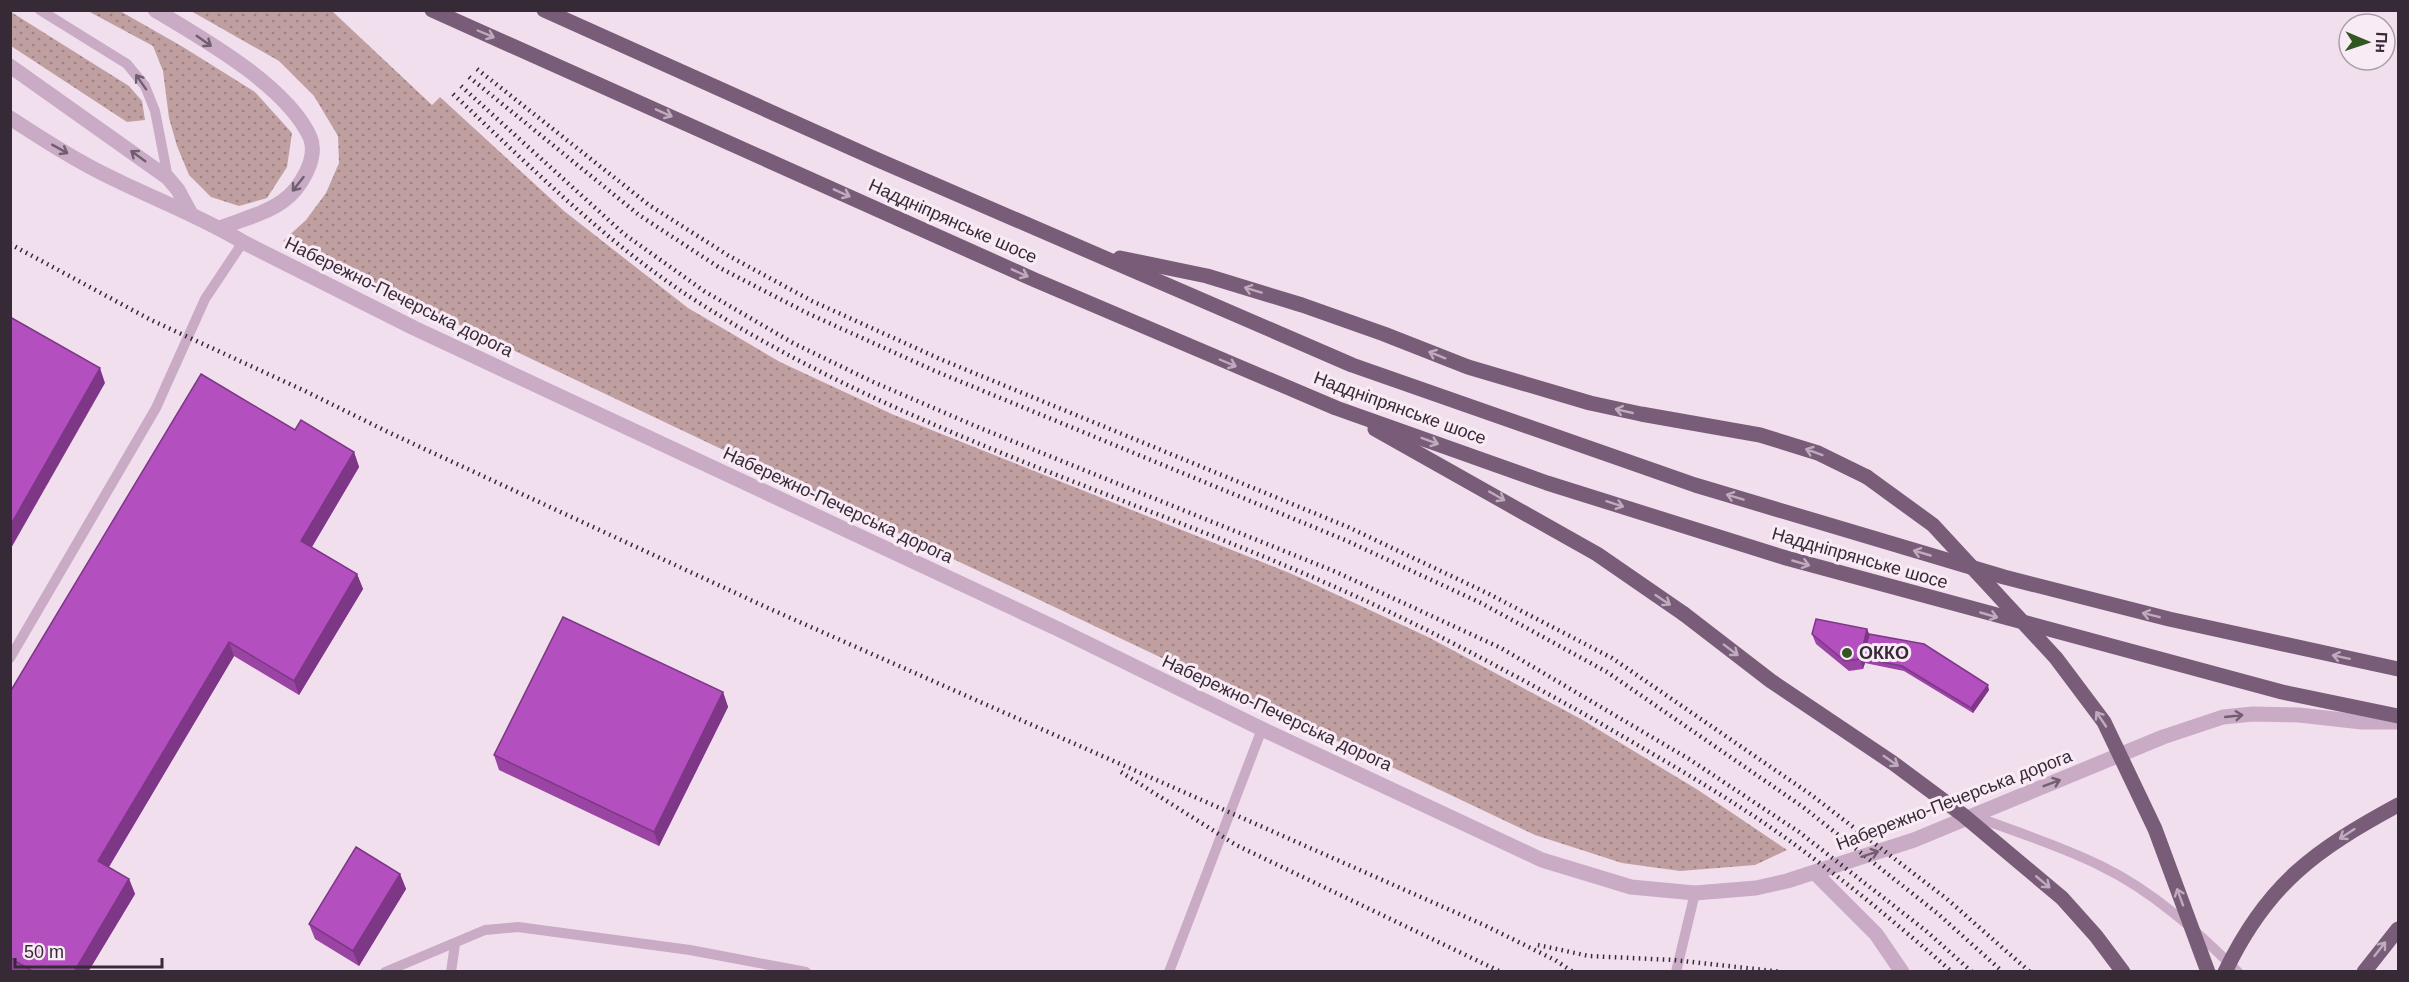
<svg xmlns="http://www.w3.org/2000/svg" width="2409" height="982" font-family="Helvetica,sans-serif">
	<style>
		.grass { fill: url(#grass-dots) }
		.lines { fill: none; stroke-linecap: round; stroke-linejoin: round }
		.service { stroke: #c9abc6; stroke-width: 10 }
		.minor { stroke: #c9abc6; stroke-width: 15 }
		.primary { stroke: #785c78; stroke-width: 15 }
		.rail { stroke: #372a37; stroke-width: 4.5; stroke-dasharray: 1.5 4.5; stroke-linecap: butt }
		.primary-bridge { stroke: #785c78; stroke-width: 15 }
		.wall { fill: #9a44a4 }
		.shaded-wall { fill: #7d3786 }
		.building { fill: #b34fbf; stroke: #7d3786; stroke-width: 1.5 }
		.oneway { stroke: #bfabbd }
		.oneway2 { stroke: #715e70 }
		.poi-dot { fill: #315622; stroke: #f9ebf6; stroke-width: 2 }
		.labels { text-anchor: middle; dominant-baseline: central; stroke-width: 6; stroke-linejoin: round; paint-order: stroke }
		.street-label { font-size: 18px; fill: #372a37; stroke: #f9ebf6 }
		.poi-label { font-size: 18px; font-weight: bold; fill: #372a37; stroke: #f9ebf6; text-anchor: start }
	</style>
	<defs>
		<pattern id="grass-dots" width="8" height="8" patternUnits="userSpaceOnUse" patternTransform="scale(1.5)"><rect width="8" height="8" fill="#c09fa0"/><path d="M2 2h.1M6 6h.1" fill="none" stroke="#9d8283" stroke-width="1.8" stroke-linecap="round"/></pattern>
	</defs>
	<rect width="100%" height="100%" fill="#f1dfee"/>
	<g class="grass">
		<polygon points="88,11 120,11 183,47 255,92 292,133 287,167 267,198 239,206 211,197 189,175 177,146 169,118 163,71 153,46"/>
		<polygon points="191,11 332,11 432,105 440,97 564,211 688,308 780,362 894,415 1292,574 1428,637 1581,719 1698,790 1787,850 1755,865 1680,871 1622,863 1535,835 283,241 306,220 326,193 339,163 338,136 314,96 279,61"/>
		<polygon points="11,12 129,86 142,101 145,120 127,122 11,46"/>
	</g>
	<g class="lines">
		<g class="service">
			<polyline points="40,10 127,64 145,86 155,111 168,178"/>
			<polyline points="10,658 156,408 205,299 243,242"/>
			<path d="M1974,816c42,16 87,30 127,50 52,25 97,66 137,106"/>
			<polyline points="385,972 485,930 518,927 690,950 806,972"/>
			<polyline points="451,972 455,944"/>
			<polyline points="1169,972 1262,729"/>
			<polyline points="1676,972 1695,893"/>
		</g>
		<g class="minor">
			<path d="M155,10c47,28 132,76 155,127 9,21 -10,52 -27,64 -18,13 -43,19 -63,27"/>
			<polyline points="10,66 168,178 178,190 191,214"/>
			<path d="M10,118c34,22 68,44 104,61 43,21 88,38 129,63l171,86 644,301 204,100 280,131 89,27 64,6 61,-5 31,-7 127,-41 249,-103 60,-20 30,-3 46,1 63,7h36"/>
			<polyline points="1815,873 1876,934 1902,972"/>
		</g>
		<g class="primary">
			<polyline points="432,10 1035,280 1336,408 1547,483 1786,558 2282,692 2398,716"/>
			<polyline points="544,10 878,160 1352,365 1695,485 2004,577 2169,619 2398,669"/>
			<polyline points="1120,258 1207,276 1302,305 1384,334 1468,367 1590,403 1641,414 1760,435 1818,453 1867,477"/>
			<polyline points="1375,429 1597,554 1684,614"/>
			<polyline points="2364,972 2398,929"/>
		</g>
		<g class="rail">
			<polyline points="477,69 649,205 729,256 812,301 940,359 1348,527 1487,593 1612,658 1810,794 1947,899 2030,972"/>
			<polyline points="469,77 639,215 720,268 807,313 935,371 1345,540 1481,603 1607,672 1803,807 1937,913 2003,972"/>
			<polyline points="461,86 624,234 704,291 793,343 871,381 980,428 1336,572 1501,648 1689,759 1799,832 1925,930 1972,972"/>
			<path d="M453,94c79,74 156,152 248,210 193,123 417,188 625,279 92,40 180,87 267,136 68,40 138,79 201,125 55,40 107,83 158,128"/>
			<polyline points="10,244 151,320 305,391 390,433 768,608 1484,925 1555,960 1573,972"/>
			<polyline points="1121,772 1236,845 1501,972"/>
			<polyline points="1538,945 1589,956 1674,960 1782,972"/>
		</g>
		<g class="primary-bridge">
			<polyline points="1867,477 1933,525 2056,658 2104,722 2155,829 2208,972"/>
			<polyline points="1684,614 1771,681 1893,763 1963,815 2062,898 2096,936 2123,972"/>
			<path d="M2225,972c42,-88 90,-122 173,-167"/>
		</g>
	</g>
	<g class="wall">
		<polygon points="295,430 354,452 359,467 312,547 357,574 363,589 299,695 234,656 109,867 129,879 135,894 88,972 15,972 10,969 10,692"/>
		<polygon points="1867,629 1869,634 1989,690 1973,713 1904,671 1865,663 1863,669 1849,671 1816,644 1812,634"/>
		<polygon points="723,692 728,707 659,846 499,770 494,755"/>
		<polygon points="400,874 406,889 359,966 315,939 309,924"/>
	</g>
	<g class="shaded-wall">
		<polygon points="100,368 105,383 10,550 10,526"/>
		<polygon points="354,452 359,467 307,555 301,541"/>
		<polygon points="357,574 363,589 299,695 294,681"/>
		<polygon points="1867,629 1871,639 1863,658 1865,663 1863,669 1860,659"/>
		<polygon points="229,642 234,656 104,875 98,861"/>
		<polygon points="1988,685 1989,690 1973,713 1971,708"/>
		<polygon points="723,692 728,707 659,846 654,832"/>
		<polygon points="400,874 406,889 359,966 353,951"/>
		<polygon points="129,879 135,894 88,972 74,972"/>
	</g>
	<g class="building">
		<polygon points="10,317 100,368 10,526"/>
		<polygon points="201,374 295,430 301,420 354,452 301,541 357,574 294,681 229,642 98,861 129,879 74,972 34,972 10,958 10,692"/>
		<polygon points="563,617 723,692 654,832 494,755"/>
		<polygon points="1816,619 1867,629 1860,659 1845,661 1812,634"/>
		<polygon points="1869,634 1924,644 1988,685 1971,708 1902,666 1863,658"/>
		<polygon points="356,847 400,874 353,951 309,924"/>
	</g>
	<defs><path id="oneway-shaft" d="M-6 0H5M1.5-3L5.5 0L1.5 3" fill="none" stroke-width="1.6" stroke-linecap="round" stroke-linejoin="round" transform="scale(1.5)"/></defs>
	<g class="oneway">
		<use href="#oneway-shaft" transform="translate(486 34) rotate(23)"/>
		<use href="#oneway-shaft" transform="translate(664 113) rotate(24)"/>
		<use href="#oneway-shaft" transform="translate(842 193) rotate(24)"/>
		<use href="#oneway-shaft" transform="translate(1020 273) rotate(24)"/>
		<use href="#oneway-shaft" transform="translate(1253 290) rotate(-163)"/>
		<use href="#oneway-shaft" transform="translate(1437 355) rotate(-158)"/>
		<use href="#oneway-shaft" transform="translate(1228 363) rotate(23)"/>
		<use href="#oneway-shaft" transform="translate(1624 411) rotate(-167)"/>
		<use href="#oneway-shaft" transform="translate(1430 441) rotate(20)"/>
		<use href="#oneway-shaft" transform="translate(1814 452) rotate(-160)"/>
		<use href="#oneway-shaft" transform="translate(1497 496) rotate(30)"/>
		<use href="#oneway-shaft" transform="translate(1735 497) rotate(-163)"/>
		<use href="#oneway-shaft" transform="translate(1615 504) rotate(18)"/>
		<use href="#oneway-shaft" transform="translate(1922 553) rotate(-164)"/>
		<use href="#oneway-shaft" transform="translate(1801 563) rotate(16)"/>
		<use href="#oneway-shaft" transform="translate(1663 600) rotate(34)"/>
		<use href="#oneway-shaft" transform="translate(1989 615) rotate(16)"/>
		<use href="#oneway-shaft" transform="translate(2151 615) rotate(-166)"/>
		<use href="#oneway-shaft" transform="translate(1731 650) rotate(37)"/>
		<use href="#oneway-shaft" transform="translate(2341 657) rotate(-168)"/>
		<use href="#oneway-shaft" transform="translate(2101 719) rotate(-124)"/>
		<use href="#oneway-shaft" transform="translate(1891 761) rotate(35)"/>
		<use href="#oneway-shaft" transform="translate(2347 834) rotate(147)"/>
		<use href="#oneway-shaft" transform="translate(2043 882) rotate(40)"/>
		<use href="#oneway-shaft" transform="translate(2180 897) rotate(-110)"/>
		<use href="#oneway-shaft" transform="translate(2380 949) rotate(-52)"/>
	</g>
	<g class="oneway2">
		<use href="#oneway-shaft" transform="translate(204 41) rotate(35)"/>
		<use href="#oneway-shaft" transform="translate(141 82) rotate(-125)"/>
		<use href="#oneway-shaft" transform="translate(60 149) rotate(29)"/>
		<use href="#oneway-shaft" transform="translate(138 156) rotate(-144)"/>
		<use href="#oneway-shaft" transform="translate(298 184) rotate(128)"/>
		<use href="#oneway-shaft" transform="translate(2234 716) rotate(-6)"/>
		<use href="#oneway-shaft" transform="translate(2052 783) rotate(-21)"/>
		<use href="#oneway-shaft" transform="translate(1870 854) rotate(-18)"/>
	</g>
	<circle class="poi-dot" cx="1847" cy="653" r="6"/>
	<g class="labels">
		<g class="street-label">
			<text transform="translate(953 221) rotate(24)">Наддніпрянське шосе</text>
			<text transform="translate(399 297) rotate(26)">Набережно-Печерська дорога</text>
			<text transform="translate(1400 408) rotate(20)">Наддніпрянське шосе</text>
			<text transform="translate(838 505) rotate(25)">Набережно-Печерська дорога</text>
			<text transform="translate(1860 558) rotate(16)">Наддніпрянське шосе</text>
			<text transform="translate(1277 713) rotate(25)">Набережно-Печерська дорога</text>
			<text transform="translate(1954 800) rotate(-21)">Набережно-Печерська дорога</text>
		</g>
		<g class="poi-label">
			<text x="1859" y="653">ОККО</text>
		</g>
	</g>
	<rect width="2409" height="982" fill="none" stroke="#372a37" stroke-width="24"/>
	<g transform="translate(2367 42) rotate(92)"><circle r="28" fill="#f9ebf6" stroke="#ab9eaa" stroke-width="1.5"/>
	<path d="M0-4.5L10 22L0 15L-10 22Z" fill="#315622"/>
	<text y="-9" font-size="16" font-weight="bold" text-anchor="middle" fill="#372a37">Пн</text>
	</g>
	<path d="M15 958v9h147v-9" fill="none" stroke="#372a37" stroke-width="3"/>
	<text x="24" y="958" font-size="18" fill="#372a37" stroke="#f9ebf6" stroke-width="4.5" paint-order="stroke">50 m</text>
</svg>
